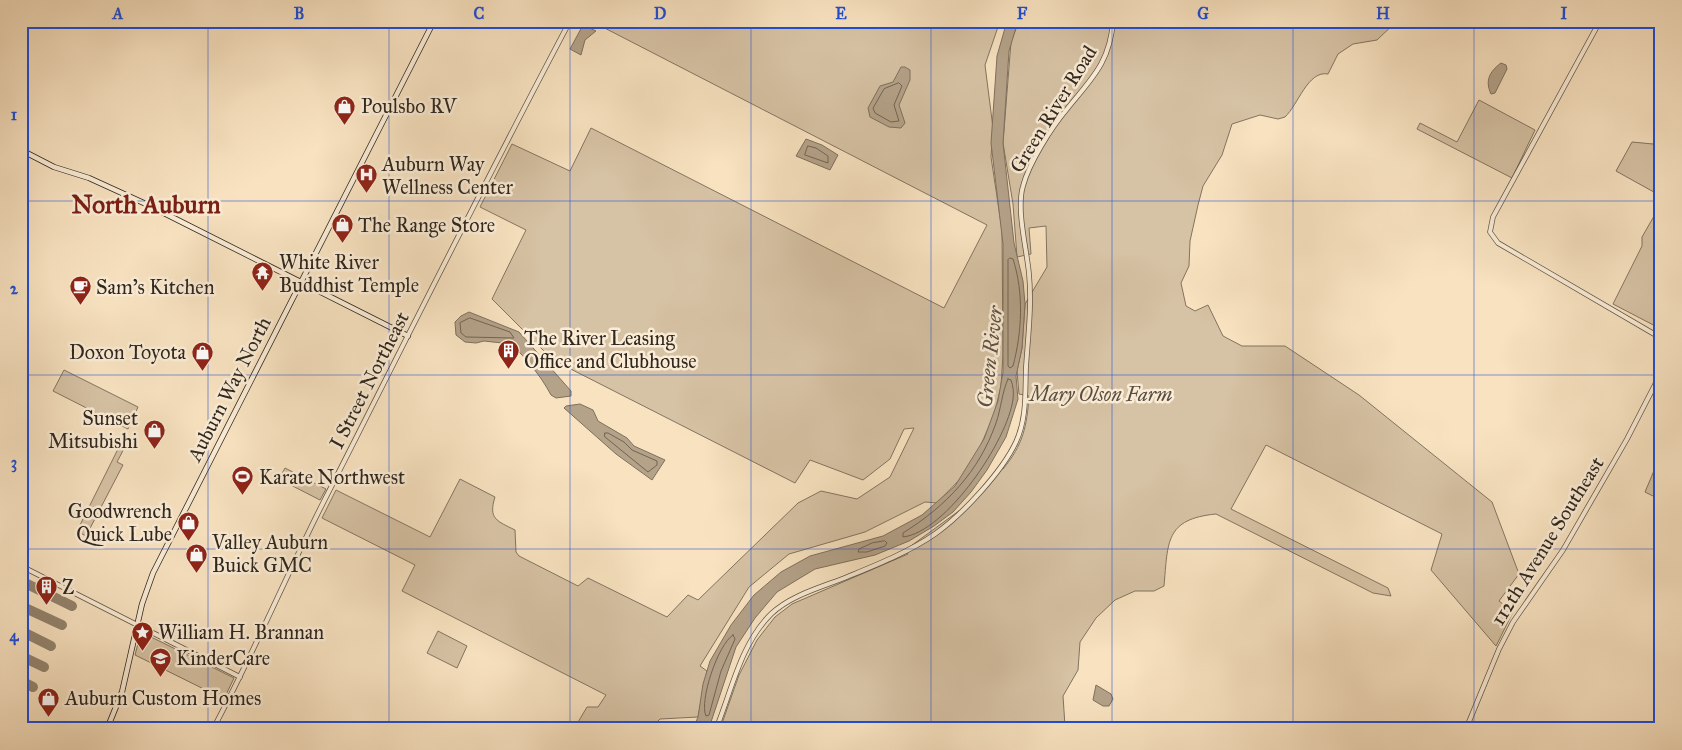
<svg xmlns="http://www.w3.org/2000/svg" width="1682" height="750" font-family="'IM FELL Great Primer',serif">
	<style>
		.green { fill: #d6c2a4; stroke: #827460 }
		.water { fill: #b4a289; stroke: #7f705e }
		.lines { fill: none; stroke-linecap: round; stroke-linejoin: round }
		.shore { stroke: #726453; stroke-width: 1 }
		.taxiway { stroke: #94846e; stroke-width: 10 }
		.tertiary-casing { stroke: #615546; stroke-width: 5.5 }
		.secondary-casing { stroke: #2f261d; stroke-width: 6 }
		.tertiary { stroke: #faecd6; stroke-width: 4 }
		.secondary { stroke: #faecd6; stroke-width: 4.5 }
		.grid { fill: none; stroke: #1d4ed8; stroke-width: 1; stroke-opacity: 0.55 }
		.labels { text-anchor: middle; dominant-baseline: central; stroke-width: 5; stroke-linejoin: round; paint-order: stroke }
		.poi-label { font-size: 20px; fill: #2f261d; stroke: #faecd6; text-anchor: start }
		.street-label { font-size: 20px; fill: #2f261d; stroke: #faecd6 }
		.park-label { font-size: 20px; font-style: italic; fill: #594d3f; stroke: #faecd6 }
		.water-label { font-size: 21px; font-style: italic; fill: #5e5143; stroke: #faecd6 }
		.district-label { font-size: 25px; font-weight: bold; fill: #7a1f14; stroke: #faecd6 }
		.neatline { fill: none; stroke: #1d4ed8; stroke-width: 2 }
		.grid-label { font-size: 16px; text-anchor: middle; font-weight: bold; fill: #1d4ed8 }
	</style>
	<rect width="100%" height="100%" fill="#f8e2c0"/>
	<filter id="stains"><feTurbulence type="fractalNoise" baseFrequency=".004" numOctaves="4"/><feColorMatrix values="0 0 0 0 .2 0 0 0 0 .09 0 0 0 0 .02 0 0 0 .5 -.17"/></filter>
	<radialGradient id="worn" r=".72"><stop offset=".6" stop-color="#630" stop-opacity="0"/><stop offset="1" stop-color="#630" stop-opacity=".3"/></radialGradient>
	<g class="green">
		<path d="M591,21h409l-15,44 8,63 -2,29 11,73 1,124 -2,32 -7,29 -15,34 -18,29 -24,25 -12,-1 -60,30 -76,22 -40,33 -49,79 7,5 -9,46 -38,2 -10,10h-76l13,-22h11l8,-12 -204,-104 13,-26 -93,-47 14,-28 94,47 30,-58 35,18c-7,22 2,24 20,33l1,22 3,4 59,30 10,-8 79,39 21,-22 10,5 100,-97 23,-12 36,8 33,-22 24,-49 -10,1 -14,30 -27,21 -53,-20 -15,23 -242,-123 -61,-61 34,-69 -46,-23 32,-63 58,27 21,-43 353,180 43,-83z"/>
		<path d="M1019,21h378l-20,19 -24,4 -15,10 -10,20c-20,-4 -30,31 -43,43l-7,2 -18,-4 -28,9 -10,31 -19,31 -5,19 -8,36 -1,25 -8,17 5,23 9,5 13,-6 15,31 19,10h43l74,49 133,107 27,72 -20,27 14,11 -17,34 -65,-76 11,-36 -176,-89 -35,64 157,79 3,8 -18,-3 -157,-79c-51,5 -48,28 -52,72l-10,5h-19l-20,9 -19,18 -16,24 -2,28 -15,26 2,30 4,3h-349l19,-54 18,-35 18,-23 17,-13 116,-50 -4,-3 63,-46 34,-37 2,1c20,-24 24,-43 26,-73l-10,-2 -2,-23 5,-23 3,-44 22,-37 -1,-41 -17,2 2,26 -14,3 -4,-53 -10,-61 8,-101z"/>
		<polygon points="1479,100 1535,130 1512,178 1417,129 1420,123 1457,142"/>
		<polygon points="1661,130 1661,196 1616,171 1632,142 1653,144"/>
		<polygon points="1661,204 1661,329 1613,304 1642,246 1642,237"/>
		<polygon points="64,370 138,407 128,429 53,391"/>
		<polygon points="124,437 129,439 117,462 123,465 86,536 77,531"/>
		<polygon points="1661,454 1661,500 1645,492"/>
		<polygon points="285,468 326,489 320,500 279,479"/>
		<polygon points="438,631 467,646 457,668 427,653"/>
		<polygon points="141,632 234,678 224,699 135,655"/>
	</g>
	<g class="water">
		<polygon points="1007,21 1018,21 1009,51 1003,143 1014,243 1023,281 1025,304 1022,348 1016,376 1018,399 1006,437 987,470 971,492 953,512 934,526 909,541 875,555 815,569 777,592 755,618 736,647 709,728 693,729 698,717 703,684 710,661 731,625 754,595 781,572 810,556 883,536 922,515 955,486 984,439 998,401 1003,372 1003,244 991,143 997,56"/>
		<polygon points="583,25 596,31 585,40 581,55 570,49"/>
		<path d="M1501,63l5,2 1,4 -12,24 -4,1c-6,-13 -2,-22 10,-31z"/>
		<polygon points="901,67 905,67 910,70 910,80 899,105 905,123 901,128 889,127 870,117 868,108 880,86 893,82"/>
		<polygon points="806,139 822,145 838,155 830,170 796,156"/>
		<path d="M469,312l50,20 52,59v5l-15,2 -5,-3c-10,-19 -25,-37 -40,-51l-27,-3 -8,2 -11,-1 -9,-7 -1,-13 6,-6z"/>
		<polygon points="580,404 593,410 598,421 627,438 634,446 665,460 652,480 616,454 564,408 566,406"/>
		<polygon points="1096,685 1111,694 1113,699 1109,706 1103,706 1093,700"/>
	</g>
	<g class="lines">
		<g class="shore">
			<polygon points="899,83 902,86 894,105 899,121 891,122 875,113 873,108 884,89"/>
			<polygon points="808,146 816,148 828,156 828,163 805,155"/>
			<path d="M1010,258l3,1c11,34 9,73 0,107l-3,2 -2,-2v-106z"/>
			<polygon points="470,318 510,332 514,338 466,337 461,333 460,323"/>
			<path d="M1008,379l3,1c2,6 3,12 2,19 -5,41 -67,133 -110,138v-4c43,-27 76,-61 93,-110 5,-14 6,-31 12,-44z"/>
			<polygon points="605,433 608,433 624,442 632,450 657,461 657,465 648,472 605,437"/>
			<polygon points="885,541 887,543 885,546 867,552 858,552 859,549 872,543"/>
			<path d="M733,635l2,4 -14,32 -12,44 -3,1c-7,-15 12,-72 27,-81z"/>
		</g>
		<g class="taxiway">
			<polyline points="21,581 72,606"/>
			<polyline points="21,606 62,625"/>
			<polyline points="21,631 51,646"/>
			<polyline points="21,656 44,667"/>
			<polyline points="21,681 33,687"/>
		</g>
		<defs>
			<g id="tertiary">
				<polyline points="1600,21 1493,217 1490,232 1498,243 1661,338"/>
				<polyline points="21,566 240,677"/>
				<path d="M213,729c40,-74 72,-151 110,-226 82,-161 162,-322 247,-482"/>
				<path d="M716,729c16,-39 24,-84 55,-115 20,-19 51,-27 76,-37 29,-12 62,-25 88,-43 27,-19 67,-62 81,-92 11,-24 9,-49 10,-75 2,-30 6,-62 3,-93 -2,-24 -13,-64 -6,-88 6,-23 28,-58 44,-77 24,-30 43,-46 46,-88"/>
				<polyline points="1466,729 1499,649 1513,622 1563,550 1627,439 1661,373"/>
			</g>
			<g id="secondary">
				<polyline points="21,150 54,167 89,178 146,204 408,336"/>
				<polyline points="107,729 122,692 142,604 153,573 434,21"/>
			</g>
		</defs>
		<use href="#tertiary" class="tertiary-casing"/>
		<use href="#secondary" class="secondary-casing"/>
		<use href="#tertiary" class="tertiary"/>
		<use href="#secondary" class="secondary"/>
	</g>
	<path class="grid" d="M208,21v708M389,21v708M570,21v708M751,21v708M931,21v708M1112,21v708M1293,21v708M1474,21v708M21,201h1640M21,375h1640M21,549h1640"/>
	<defs>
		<symbol id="shop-pin" viewBox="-11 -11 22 30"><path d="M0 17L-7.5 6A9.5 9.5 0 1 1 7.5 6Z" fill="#8f2418" stroke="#faecd6"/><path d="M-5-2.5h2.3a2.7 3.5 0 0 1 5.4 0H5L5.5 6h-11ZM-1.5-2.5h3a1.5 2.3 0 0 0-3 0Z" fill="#fff"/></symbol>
		<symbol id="hospital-pin" viewBox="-11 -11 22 30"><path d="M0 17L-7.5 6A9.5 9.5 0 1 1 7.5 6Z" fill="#8f2418" stroke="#faecd6"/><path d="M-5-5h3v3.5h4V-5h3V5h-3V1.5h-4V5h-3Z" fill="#fff"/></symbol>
		<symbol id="temple-pin" viewBox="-11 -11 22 30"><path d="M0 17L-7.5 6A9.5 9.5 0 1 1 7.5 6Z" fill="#8f2418" stroke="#faecd6"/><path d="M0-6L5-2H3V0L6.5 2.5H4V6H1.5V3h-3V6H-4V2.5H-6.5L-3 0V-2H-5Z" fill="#fff"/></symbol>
		<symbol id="cafe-pin" viewBox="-11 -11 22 30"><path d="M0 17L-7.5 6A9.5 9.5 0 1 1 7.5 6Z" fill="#8f2418" stroke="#faecd6"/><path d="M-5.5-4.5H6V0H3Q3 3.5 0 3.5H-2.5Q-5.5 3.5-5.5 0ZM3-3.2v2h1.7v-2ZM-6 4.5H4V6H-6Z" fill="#fff"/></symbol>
		<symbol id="building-pin" viewBox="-11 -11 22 30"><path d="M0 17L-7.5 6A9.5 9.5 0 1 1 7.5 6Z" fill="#8f2418" stroke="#faecd6"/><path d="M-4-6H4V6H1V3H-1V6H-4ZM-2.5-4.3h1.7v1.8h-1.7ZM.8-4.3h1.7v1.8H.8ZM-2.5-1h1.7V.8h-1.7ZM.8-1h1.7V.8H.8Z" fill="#fff"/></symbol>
		<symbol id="stadium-pin" viewBox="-11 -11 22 30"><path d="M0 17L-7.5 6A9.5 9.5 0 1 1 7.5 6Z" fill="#8f2418" stroke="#faecd6"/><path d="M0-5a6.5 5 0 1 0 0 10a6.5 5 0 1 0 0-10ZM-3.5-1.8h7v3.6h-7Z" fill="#fff"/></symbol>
		<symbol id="sight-pin" viewBox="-11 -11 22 30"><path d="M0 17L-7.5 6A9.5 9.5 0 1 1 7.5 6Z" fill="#8f2418" stroke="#faecd6"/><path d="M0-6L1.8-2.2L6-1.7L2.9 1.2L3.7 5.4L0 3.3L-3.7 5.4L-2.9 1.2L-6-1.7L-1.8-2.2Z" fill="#fff"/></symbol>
		<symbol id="school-pin" viewBox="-11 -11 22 30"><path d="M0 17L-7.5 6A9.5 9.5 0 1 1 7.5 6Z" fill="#8f2418" stroke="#faecd6"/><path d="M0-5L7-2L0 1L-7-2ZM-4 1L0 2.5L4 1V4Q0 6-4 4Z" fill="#fff"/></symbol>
	</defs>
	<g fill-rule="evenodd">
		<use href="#shop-pin" x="332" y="94" width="25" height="34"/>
		<use href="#hospital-pin" x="354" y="162" width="25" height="34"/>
		<use href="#shop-pin" x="330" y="212" width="25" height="34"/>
		<use href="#temple-pin" x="250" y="260" width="25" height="34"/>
		<use href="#cafe-pin" x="68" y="274" width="25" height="34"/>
		<use href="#building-pin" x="496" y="338" width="25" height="34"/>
		<use href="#shop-pin" x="190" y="340" width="25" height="34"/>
		<use href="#shop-pin" x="142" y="418" width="25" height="34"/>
		<use href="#stadium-pin" x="230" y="464" width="25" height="34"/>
		<use href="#shop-pin" x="176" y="510" width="25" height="34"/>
		<use href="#shop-pin" x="184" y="542" width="25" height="34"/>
		<use href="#building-pin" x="34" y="574" width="25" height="34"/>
		<use href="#sight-pin" x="130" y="620" width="25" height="34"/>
		<use href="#school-pin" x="148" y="646" width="25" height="34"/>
		<use href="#shop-pin" x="36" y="686" width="25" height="34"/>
	</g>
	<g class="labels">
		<g class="poi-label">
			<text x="361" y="106">Poulsbo RV</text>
			<text x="382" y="164">Auburn Way<tspan x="382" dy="23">Wellness Center</tspan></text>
			<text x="358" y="225">The Range Store</text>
			<text x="279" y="262">White River<tspan x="279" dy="23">Buddhist Temple</tspan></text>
			<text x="96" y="287">Sam's Kitchen</text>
			<text x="524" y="338">The River Leasing<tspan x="524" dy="23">Office and Clubhouse</tspan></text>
			<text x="186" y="352" text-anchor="end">Doxon Toyota</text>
			<text x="138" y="418" text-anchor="end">Sunset<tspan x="138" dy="23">Mitsubishi</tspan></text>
			<text x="259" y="477">Karate Northwest</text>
			<text x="172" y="511" text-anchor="end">Goodwrench<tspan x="172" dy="23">Quick Lube</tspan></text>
			<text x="212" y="542">Valley Auburn<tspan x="212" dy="23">Buick GMC</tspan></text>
			<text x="62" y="587">Z</text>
			<text x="158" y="632">William H. Brannan</text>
			<text x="176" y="658">KinderCare</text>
			<text x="65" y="698">Auburn Custom Homes</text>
		</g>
		<g class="street-label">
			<text transform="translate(1053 109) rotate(-58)">Green River Road</text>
			<text transform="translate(369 380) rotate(-63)">I Street Northeast</text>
			<text transform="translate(229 389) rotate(-63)">Auburn Way North</text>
			<text transform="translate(1547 541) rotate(-58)">112th Avenue Southeast</text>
		</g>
		<g class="park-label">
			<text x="1101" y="394">Mary Olson Farm</text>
		</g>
		<g class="water-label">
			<text transform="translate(990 357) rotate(-84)">Green River</text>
		</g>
		<g class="district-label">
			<text x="146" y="204">North Auburn</text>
		</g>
	</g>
	<rect width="1682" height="750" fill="none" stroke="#f8e2c0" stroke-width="55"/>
	<rect x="28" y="28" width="1626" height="694" class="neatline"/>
	<g class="grid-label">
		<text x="118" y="19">A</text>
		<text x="299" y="19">B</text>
		<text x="479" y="19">C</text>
		<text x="660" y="19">D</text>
		<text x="841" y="19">E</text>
		<text x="1022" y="19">F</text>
		<text x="1203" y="19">G</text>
		<text x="1383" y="19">H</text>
		<text x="1564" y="19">I</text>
		<text x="14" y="120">1</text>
		<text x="14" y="294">2</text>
		<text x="14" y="468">3</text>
		<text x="14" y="641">4</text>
	</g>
	<rect width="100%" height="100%" filter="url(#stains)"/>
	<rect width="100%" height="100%" fill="url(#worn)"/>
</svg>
